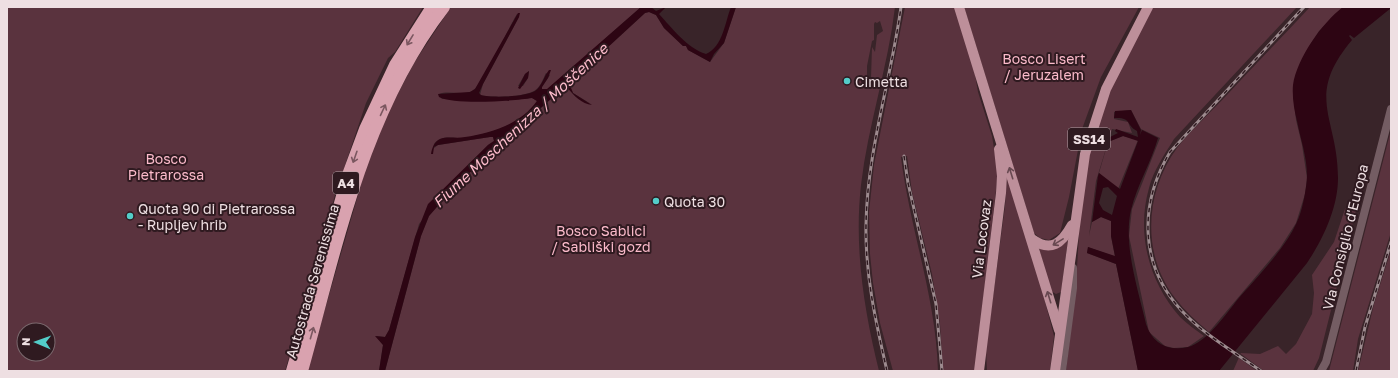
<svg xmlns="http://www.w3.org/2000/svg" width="1398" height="378" font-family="'Golos Text',sans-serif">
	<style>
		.green { fill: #5a333e; fill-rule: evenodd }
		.water { fill: #2d0513; fill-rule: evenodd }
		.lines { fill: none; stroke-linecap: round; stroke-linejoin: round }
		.minor { stroke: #745d63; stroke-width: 8 }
		.major { stroke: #bd8f9a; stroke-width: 10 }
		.highway { stroke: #d9a2af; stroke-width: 12 }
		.rail-casing { stroke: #9d8b8f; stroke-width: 3 }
		.rail { stroke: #2f1a20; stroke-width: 1.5; stroke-dasharray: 4.5; stroke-linecap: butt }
		.oneway { stroke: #7b5760 }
		.oneway2 { stroke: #684951 }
		.poi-dot { fill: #53cdc9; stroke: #2f1a20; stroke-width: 1.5 }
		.labels { text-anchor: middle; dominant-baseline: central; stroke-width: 4; stroke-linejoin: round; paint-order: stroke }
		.shield { fill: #2f1a20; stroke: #b5a4a8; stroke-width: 1 }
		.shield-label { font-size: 13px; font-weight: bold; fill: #eedfe2 }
		.park-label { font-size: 14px; fill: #fcbbcb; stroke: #2f1a20 }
		.poi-label { font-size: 14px; fill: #eedfe2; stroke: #2f1a20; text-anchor: start }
		.street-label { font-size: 14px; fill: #eedfe2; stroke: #2f1a20 }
		.water-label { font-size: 15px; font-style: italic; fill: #febccc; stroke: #2f1a20 }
	</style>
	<rect width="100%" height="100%" fill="#392429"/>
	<g class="green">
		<path d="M7,7h416l-28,45 -7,6 -22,45 -31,92 -50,176h-278zM24,330h24v24h-24z"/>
		<path d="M451,7h190l-93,82h-6v-2l8,-12 -4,-2c-3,6 -6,15 -12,18 -11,6 -42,7 -54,4l3,-11 36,-67 -2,-3c-9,14 -34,72 -45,77 -10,5 -23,-1 -33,3l3,5h4l35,2 51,-3 5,3c-16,24 -46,33 -74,37 -10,1 -21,-4 -29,6l-1,5 5,-4 52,-8h3l1,4 -6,4 -26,27 -43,52 -30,106 -4,7 -9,-1 7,9 -4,26h-72l60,-207 20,-50 27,-51zM529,71l-1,7 -5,8h-5l7,-12z"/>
		<path d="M736,7h159c-7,60 -27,118 -34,178 -7,63 3,125 18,186h-494l36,-135 8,-20 27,-31 108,-98h3l9,10 15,7 -18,-11 -4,-10 76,-70 4,-1 7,3 8,13 19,18h3l2,4 22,12 14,-19zM880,21l3,10 -6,4 -2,17 -3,-5 -1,31 -2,-1 -2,12v-23l5,-25 2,-1v-16l1,-2 2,1z"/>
		<path d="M905,7h51l16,50 6,35 14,44 6,37 -23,198h-32l-3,-47 -8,-50 -20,-82 -5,-36 -6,1c9,73 35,140 37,214h-45l-13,-48 -7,-40 -3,-29 -1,-42 5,-47z"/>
		<polygon points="964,7 1139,7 1101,77 1082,129 1069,197 1060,233 1049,240 1040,238 1034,233"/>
		<path d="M1151,7h146l-123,132c-9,15 -21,32 -25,49 -13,46 0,94 31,129 7,7 16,13 24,19l-16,11 -14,1 -9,-2 -16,-14 -20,-96 3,-27 28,-71 -19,-9 -10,-19 -17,2v7l14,3 4,11 -20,-4 -16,52 -7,55 3,-14 9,-5 10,4v15l4,21 -27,-10 -1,6 29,11 22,107h-72l10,-86 4,-68 6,-53 16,-57z"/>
		<path d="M1310,7h33l-24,24 -9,14 -15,35 -2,14 3,26 6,25 5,33 -2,16 -9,29 -16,25 -71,84c-12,-10 -24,-21 -34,-34 -34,-44 -30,-106 2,-150 14,-18 32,-34 48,-51 28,-30 57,-60 85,-90z"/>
		<polygon points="1391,130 1391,232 1358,339 1353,371 1329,371"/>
		<polygon points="1123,136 1138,140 1118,189 1099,173 1108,142"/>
		<polygon points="1007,175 1030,244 1054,336 1050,371 987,371 986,350 1005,206"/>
		<polygon points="1348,206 1357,206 1319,358 1313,371 1264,371 1241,354 1239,358 1257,371 1233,371 1241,353 1260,354 1278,346 1286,354 1296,344 1312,314 1314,293 1312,275 1334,242 1345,209"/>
		<polygon points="1068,240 1061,292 1056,294 1051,291 1039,249"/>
		<polygon points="1391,250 1391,371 1358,371 1374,304"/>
	</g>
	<g class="water">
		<path d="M641,7h10l5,4 10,-4 -7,7c13,14 28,34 47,40 17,-7 19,-32 25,-47h5l-12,36 -10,11 -4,8 -22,-12 -2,-4h-3l-19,-18 -8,-13 -7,-3 -4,1 -76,70 4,10 19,12c-10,-1 -19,-10 -25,-18h-3l-108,98 -27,31 -8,20 -36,135h-6l4,-26 -8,-9 10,1 4,-7 26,-93 13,-33 60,-59 6,-4 -1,-4h-3l-52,8 -4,2 -1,7h-2c1,-6 3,-12 9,-15 8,-3 16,0 25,-2 26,-4 56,-13 72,-36l-5,-3c-18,3 -78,7 -93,-1l-1,-3 32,-2 5,-3 43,-76h2l-1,4 -36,67 -4,9 2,2c10,3 44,2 54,-4 7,-5 9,-15 14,-21h2l-3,8 -6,9v2h5z"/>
		<path d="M1343,7h48v1l-37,30 -4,-3 -1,1 3,4c-48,57 -14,77 -14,138 0,30 -15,61 -31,85l-88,108h-81l-22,-107 -29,-11 1,-6 27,9 -4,-20v-15l-10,-4 -9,5 6,-46 1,-3 21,16 18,-48 -15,-5 -15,6 2,-5 8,-4 -3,-2 1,-2 22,8 -1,-6c-12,-7 -5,-14 -23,-13l1,-7 16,-1 10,20 -1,5 2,-5 16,8c-7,25 -21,47 -27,72 -8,35 7,79 15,114 6,19 22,28 42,23 18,-4 39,-34 50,-48 17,-19 45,-49 56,-71 7,-12 10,-28 12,-41 4,-22 -5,-45 -9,-66 -3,-11 -5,-25 -4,-36 4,-27 29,-62 50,-78zM1108,187l9,9 -5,19 -9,-5 -4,-7 4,-15z"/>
		<polygon points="529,71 528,78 520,89 518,88 525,74"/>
	</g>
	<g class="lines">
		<g class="minor">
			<polyline points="1062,371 1073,288 1073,268"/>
			<polyline points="1321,371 1326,362 1391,109"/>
		</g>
		<g class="major">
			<polyline points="959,7 1059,330"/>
			<path d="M1032,239c19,14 30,4 40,-14"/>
			<polyline points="979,371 1001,193 1002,176 999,149"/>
			<polyline points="1055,371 1085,154 1106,89 1148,7"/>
		</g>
		<g class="highway">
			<polyline points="292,371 349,172 365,129 395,65 432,7"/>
			<path d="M302,371c35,-125 61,-259 142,-364"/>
		</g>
		<defs>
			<g id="rail">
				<polyline points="904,156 908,183 936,304 942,371"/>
				<path d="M887,371c-11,-48 -22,-96 -21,-146 1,-74 25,-145 35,-218"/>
				<path d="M1261,371c-27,-19 -58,-37 -80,-61 -42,-46 -42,-106 -11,-158l134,-145"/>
				<polyline points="1356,371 1365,327 1391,242"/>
			</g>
		</defs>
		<use href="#rail" class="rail-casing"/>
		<use href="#rail" class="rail"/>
	</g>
	<defs><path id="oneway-shaft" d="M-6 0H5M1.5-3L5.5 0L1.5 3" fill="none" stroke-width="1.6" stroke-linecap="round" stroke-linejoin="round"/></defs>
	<g class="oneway">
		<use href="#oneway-shaft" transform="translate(410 40) rotate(121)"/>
		<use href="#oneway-shaft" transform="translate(383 110) rotate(-65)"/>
		<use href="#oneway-shaft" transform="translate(355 157) rotate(109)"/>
		<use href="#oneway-shaft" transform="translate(312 333) rotate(-74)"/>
	</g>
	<g class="oneway2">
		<use href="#oneway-shaft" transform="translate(1011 173) rotate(-107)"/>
		<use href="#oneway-shaft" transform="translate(1058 242) rotate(149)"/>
		<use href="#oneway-shaft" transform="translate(1049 297) rotate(-107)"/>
	</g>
	<g class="poi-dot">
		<circle cx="847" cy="81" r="4"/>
		<circle cx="656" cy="201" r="4"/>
		<circle cx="130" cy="216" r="4"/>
	</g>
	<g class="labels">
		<g class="shield">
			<rect x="1068" y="128" width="42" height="22" rx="3"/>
			<rect x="333" y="172" width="26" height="22" rx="3"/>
		</g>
		<g class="shield-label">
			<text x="1089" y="139">SS14</text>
			<text x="346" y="183">A4</text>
		</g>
		<g class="park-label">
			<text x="1044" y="58">Bosco Lisert<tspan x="1044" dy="16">/ Jeruzalem</tspan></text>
			<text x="166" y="158">Bosco<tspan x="166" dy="16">Pietrarossa</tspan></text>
			<text x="601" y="230">Bosco Sablici<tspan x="601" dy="16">/ Sabliški gozd</tspan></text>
		</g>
		<g class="poi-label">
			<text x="855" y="81">Cimetta</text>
			<text x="664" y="201">Quota 30</text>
			<text x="138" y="208">Quota 90 di Pietrarossa<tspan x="138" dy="16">- Rupljev hrib</tspan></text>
		</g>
		<g class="street-label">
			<text transform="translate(1345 237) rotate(-76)">Via Consiglio d'Europa</text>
			<text transform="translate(981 239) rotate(-83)">Via Locovaz</text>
			<text transform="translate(312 281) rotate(-74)">Autostrada Serenissima</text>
		</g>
		<g class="water-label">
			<text transform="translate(520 125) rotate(-43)">Fiume Moschenizza / Moščenice</text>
		</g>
	</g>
	<rect width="1398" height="378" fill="none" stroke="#eedfe2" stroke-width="16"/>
	<g transform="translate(36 342) rotate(272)"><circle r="19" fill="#2f1a20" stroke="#7b696e"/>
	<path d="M0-3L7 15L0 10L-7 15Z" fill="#53cdc9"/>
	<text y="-6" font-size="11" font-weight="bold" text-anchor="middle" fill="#eedfe2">N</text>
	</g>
</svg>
